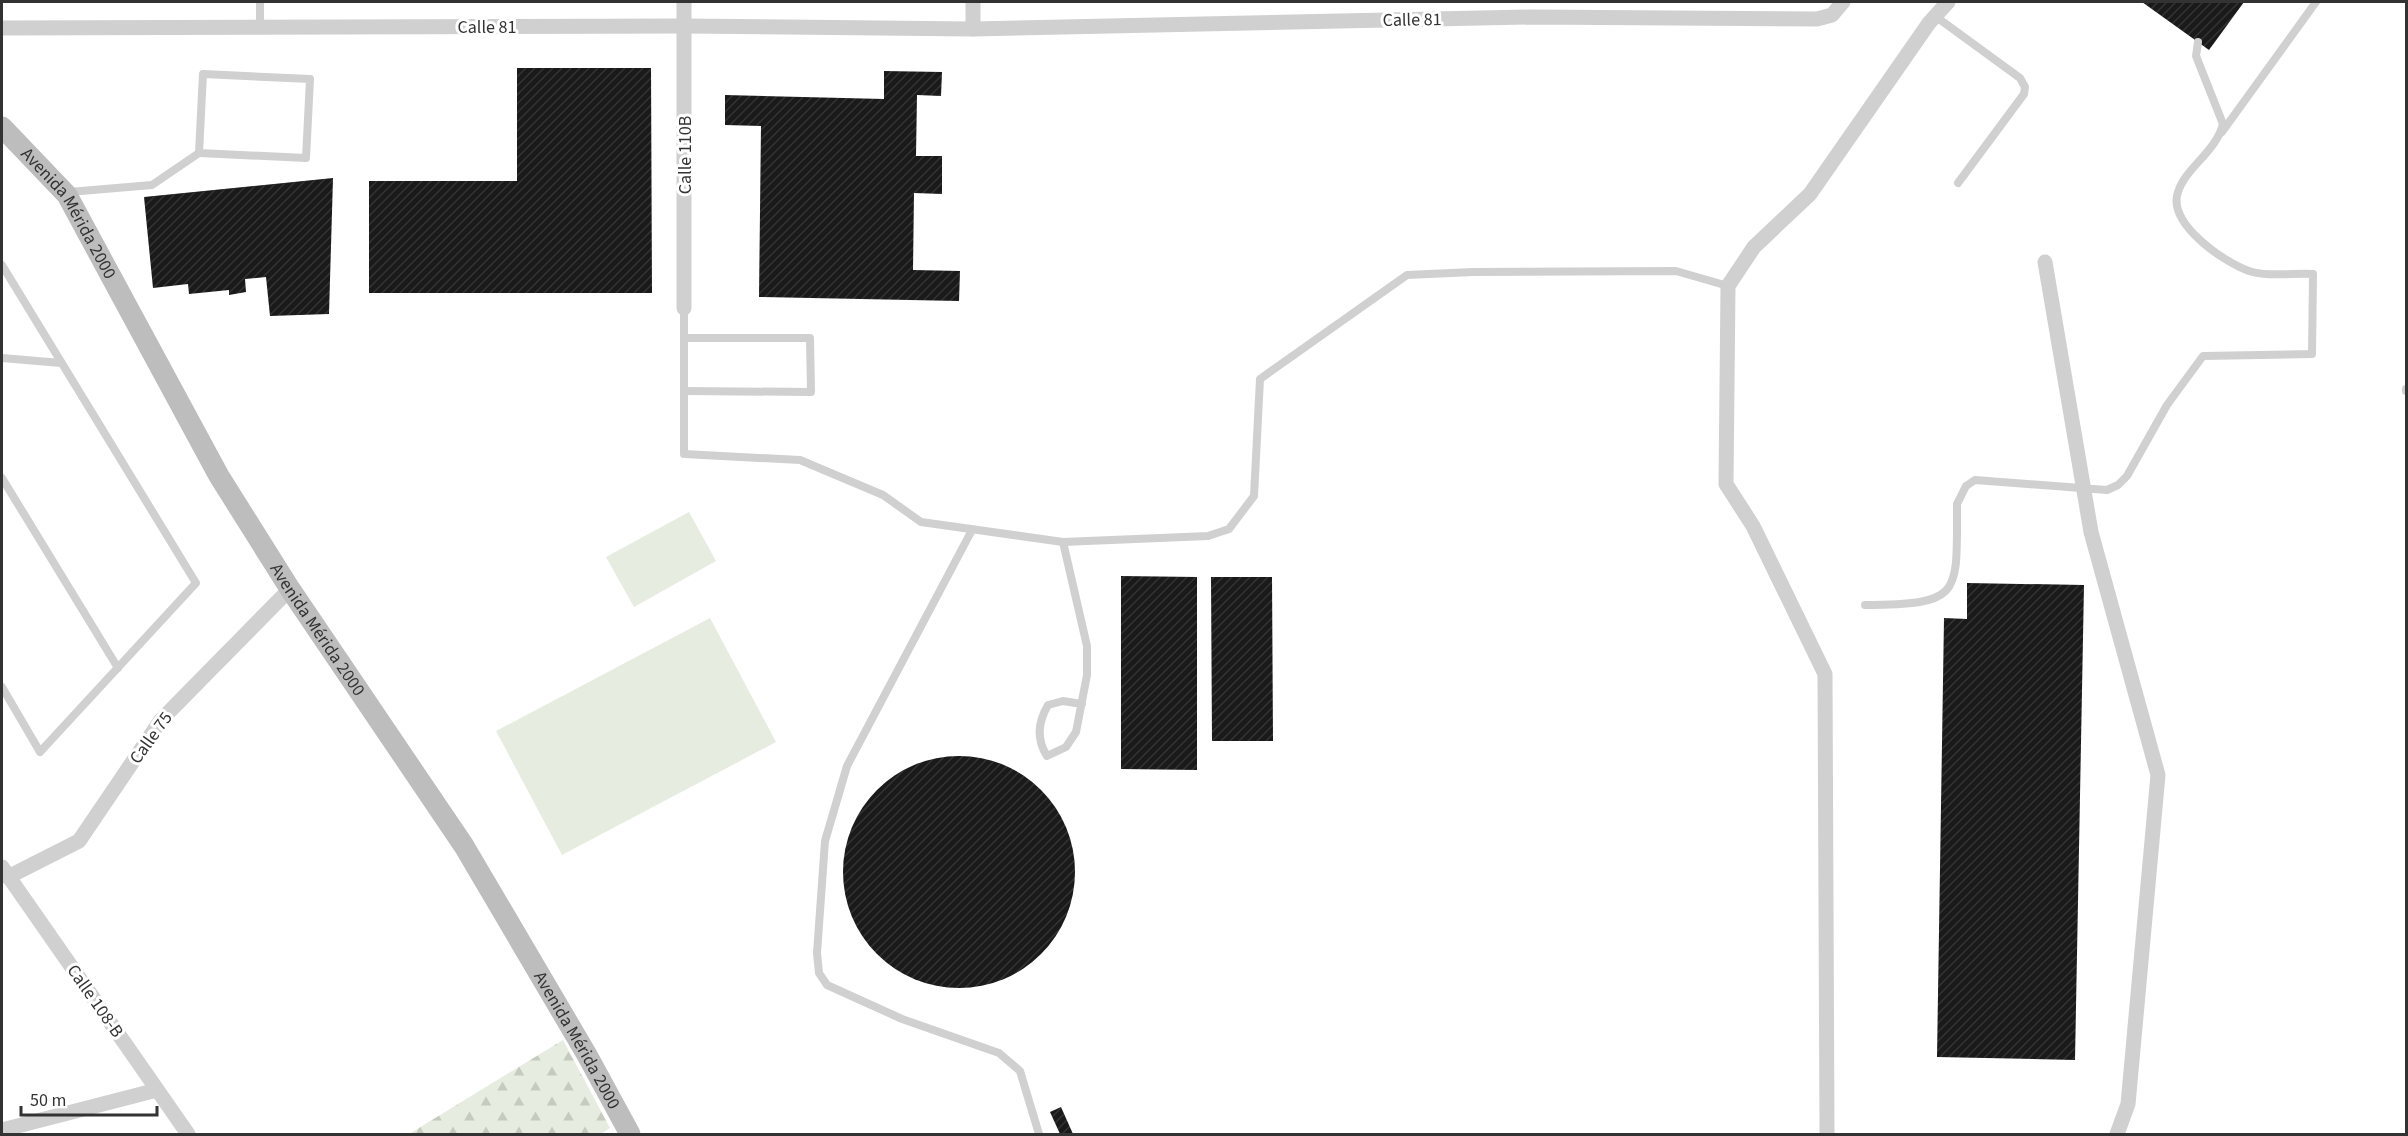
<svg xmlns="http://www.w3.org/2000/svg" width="2408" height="1136" font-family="'Source Sans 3',sans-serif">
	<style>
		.forest { fill: url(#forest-firs) }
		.pitch { fill: #e6ecdf }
		.building { fill: url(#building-hatch) }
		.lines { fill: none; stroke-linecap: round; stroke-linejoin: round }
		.lane { stroke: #d0d0d0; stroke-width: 8 }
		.street { stroke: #d0d0d0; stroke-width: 15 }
		.secondary { stroke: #bdbdbd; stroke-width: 21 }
		.labels { text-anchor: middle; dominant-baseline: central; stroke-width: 6; stroke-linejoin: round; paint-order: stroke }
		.street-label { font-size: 18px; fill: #333; stroke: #fff }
	</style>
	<defs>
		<pattern id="forest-firs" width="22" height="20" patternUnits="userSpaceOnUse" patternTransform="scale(1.5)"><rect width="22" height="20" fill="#e6ecdf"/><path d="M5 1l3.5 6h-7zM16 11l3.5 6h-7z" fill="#c6cbc0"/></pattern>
		<pattern id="building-hatch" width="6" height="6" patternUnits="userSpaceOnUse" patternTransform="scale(1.5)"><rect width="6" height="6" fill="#1a1a1a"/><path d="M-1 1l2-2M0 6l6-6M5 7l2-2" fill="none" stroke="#333"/></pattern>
	</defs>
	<rect width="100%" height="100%" fill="#fff"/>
	<polygon class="forest" points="563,1040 610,1128 601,1134 409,1134"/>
	<g class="pitch">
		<polygon points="689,512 716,561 634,607 606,557"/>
		<polygon points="710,618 776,742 562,855 496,731"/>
	</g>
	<g class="building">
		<polygon points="2142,2 2244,2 2209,50"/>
		<polygon points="517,68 651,68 652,293 369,293 369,181 517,181"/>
		<polygon points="884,71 942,72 941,96 917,95 916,156 942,156 942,194 914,193 913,270 960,271 959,301 759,297 761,126 725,125 725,95 884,99"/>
		<polygon points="333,178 329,314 270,316 266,277 245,279 246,292 229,295 229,290 189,294 188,284 153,288 144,197"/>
		<polygon points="1121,576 1197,577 1197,770 1121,769"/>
		<polygon points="1211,577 1272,577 1273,741 1212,741"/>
		<polygon points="1967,583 2084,585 2075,1060 1937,1057 1944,618 1967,619"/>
		<circle cx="959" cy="872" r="116"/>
		<polygon points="1061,1107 1073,1134 1060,1134 1050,1112"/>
	</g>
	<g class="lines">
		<g class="lane">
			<polyline points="260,2 260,27"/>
			<polyline points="1935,16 2020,78 2025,87 2024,94 1958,183"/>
			<polygon points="203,74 310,79 306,158 199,153"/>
			<polyline points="2222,132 2316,2"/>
			<polyline points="69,192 152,185 199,153"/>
			<polyline points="2,265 196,583 40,752 2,687"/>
			<polyline points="684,308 684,454 800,460 883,495 921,522 1063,542 1208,536 1229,529 1254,496 1260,379 1407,275 1473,272 1676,271 1728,286"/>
			<polyline points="2,358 61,363"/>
			<polyline points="2406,389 2406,391"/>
			<polyline points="684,391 811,392 810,338 684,338"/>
			<polyline points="2,478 118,668"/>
			<polyline points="972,530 847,766 825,841 817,953 819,973 827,985 902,1019 999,1053 1020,1071 1039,1134"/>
			<path d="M1063,542l24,104v29l-11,57 -10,15 -19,9c-11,-17 -9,-34 1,-51l15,-4 19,3"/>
			<path d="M1865,605c97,-1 92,-8 92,-101l9,-18 9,-6 132,10 11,-5 9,-9 40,-71 36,-49 109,-2 1,-80c-20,-1 -46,3 -64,-3 -26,-9 -82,-48 -71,-79 8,-25 38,-40 45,-68l-27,-68 2,-14"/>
		</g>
		<g class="street">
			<polyline points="684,2 684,308"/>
			<polyline points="2,28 685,26 973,29 1530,17 1817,19 1832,15 1843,2"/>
			<polyline points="973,29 973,2"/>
			<polyline points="2045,262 2091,532 2158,775 2128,1104 2117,1134"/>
			<polyline points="2,867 188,1134"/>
			<polyline points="8,877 79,841 161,720 290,589"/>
			<polyline points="2,1130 157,1090"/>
			<polyline points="1827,1134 1825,674 1753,526 1726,484 1728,286 1754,247 1810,194 1929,23 1948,2"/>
		</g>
		<path class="secondary" id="s1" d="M2,127l65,68 152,281 71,113 174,257 123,209 43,79"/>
	</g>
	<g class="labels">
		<g class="street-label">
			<text transform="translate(1412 20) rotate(-1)">Calle 81</text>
			<text x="487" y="27">Calle 81</text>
			<text transform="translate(685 155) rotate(-90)">Calle 110B</text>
			<text stroke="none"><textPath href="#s1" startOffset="110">Avenida Mérida 2000</textPath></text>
			<text stroke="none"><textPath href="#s1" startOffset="596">Avenida Mérida 2000</textPath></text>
			<text transform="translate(151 738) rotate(-54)">Calle 75</text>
			<text transform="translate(95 1001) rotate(55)">Calle 108-B</text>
			<text stroke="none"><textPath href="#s1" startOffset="1082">Avenida Mérida 2000</textPath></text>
		</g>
	</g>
	<rect width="2408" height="1136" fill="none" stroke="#333333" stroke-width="6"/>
	<path d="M21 1106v9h136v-9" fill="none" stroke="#333333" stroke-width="3"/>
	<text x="30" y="1106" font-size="18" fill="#333333" stroke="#ffffff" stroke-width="4.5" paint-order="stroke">50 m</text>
</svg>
